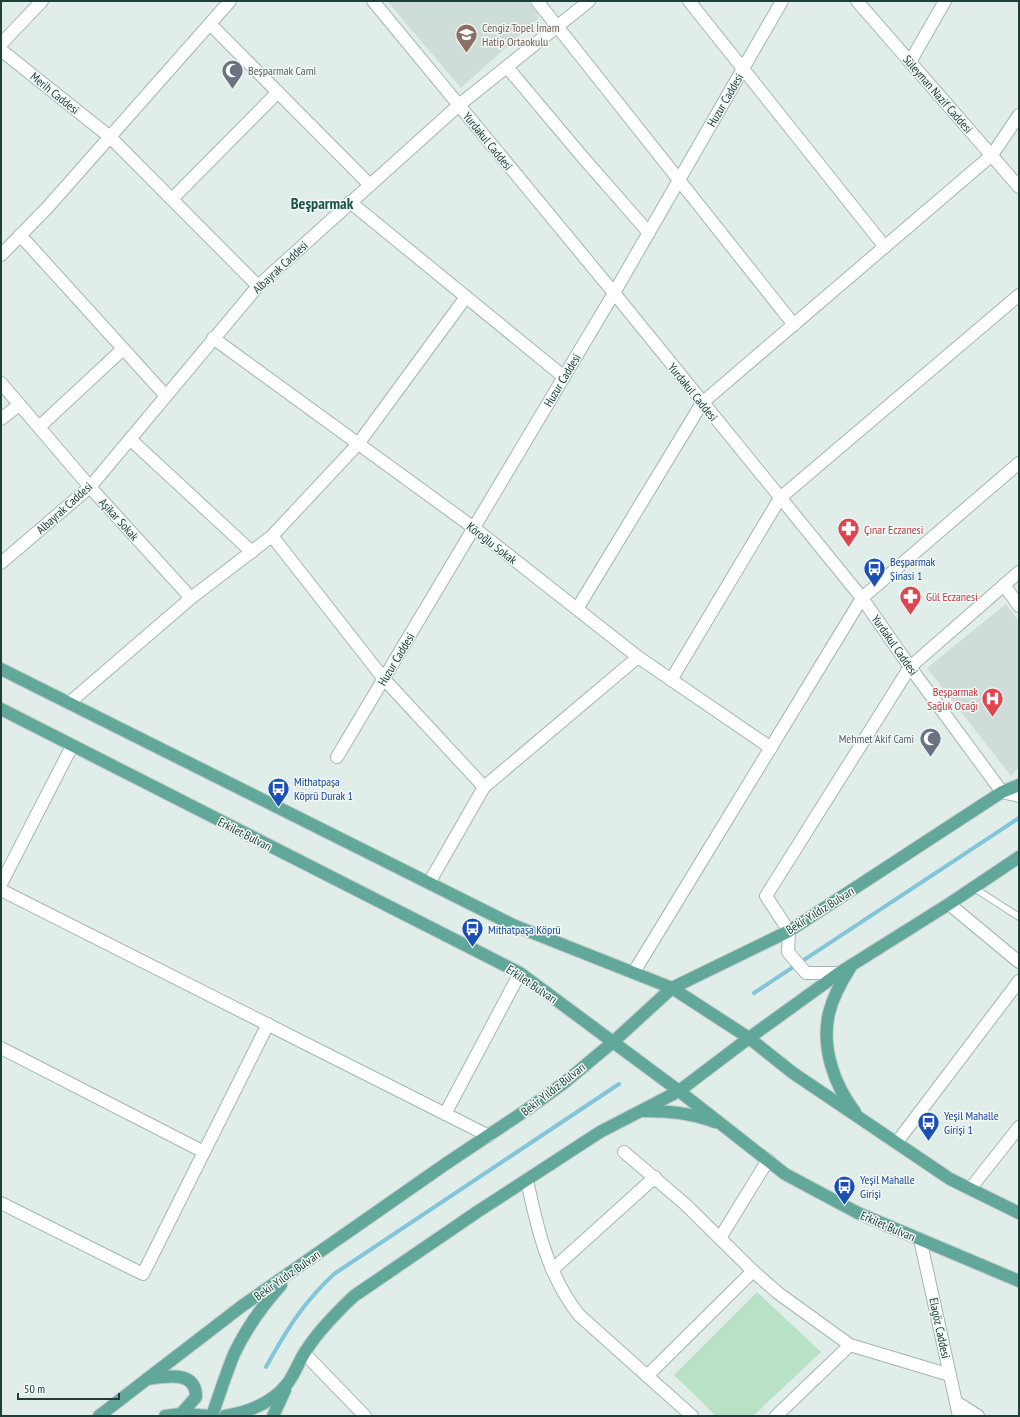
<svg xmlns="http://www.w3.org/2000/svg" width="1020" height="1417" font-family="'PT Sans Narrow',sans-serif">
	<style>
		.built { fill: #cfddd8 }
		.green { fill: #b8e1c6 }
		.lines { fill: none; stroke-linecap: round; stroke-linejoin: round }
		.stream { stroke: #83c5d8; stroke-width: 4 }
		.service-casing { stroke: #a3b6b1; stroke-width: 8 }
		.minor-casing { stroke: #a3b6b1; stroke-width: 14 }
		.tertiary-casing { stroke: #a3b6b1; stroke-width: 14 }
		.primary-casing { stroke: #c0cac8; stroke-width: 14 }
		.service { stroke: #fff; stroke-width: 6 }
		.minor { stroke: #fff; stroke-width: 12 }
		.tertiary { stroke: #fff; stroke-width: 12 }
		.primary { stroke: #61a89a; stroke-width: 12 }
		.labels { text-anchor: middle; dominant-baseline: central; stroke-width: 3; stroke-linejoin: round; paint-order: stroke }
		.education-label { font-size: 12px; fill: #785e54; stroke: #f2f9f6; text-anchor: start }
		.worship-label { font-size: 12px; fill: #5b616d; stroke: #f2f9f6; text-anchor: start }
		.street-label { font-size: 12px; fill: #1f403a; stroke: #f2f9f6 }
		.health-label { font-size: 12px; fill: #be3a42; stroke: #f2f9f6; text-anchor: start }
		.transit-label { font-size: 12px; fill: #164399; stroke: #f2f9f6; text-anchor: start }
		.district-label { font-size: 16px; font-weight: bold; fill: #19544a; stroke: #f2f9f6 }
	</style>
	<rect width="100%" height="100%" fill="#e1ede9"/>
	<g class="built">
		<polygon points="387,1 528,1 538,14 538,19 461,88"/>
		<polygon points="1006,604 1019,621 1019,767 1011,776 927,668"/>
	</g>
	<polygon class="green" points="757,1292 821,1352 753,1416 716,1416 674,1375"/>
	<g class="lines">
		<g class="stream">
			<polyline points="754,993 1019,818"/>
			<path d="M266,1367c21,-38 37,-64 68,-93l285,-190"/>
		</g>
		<defs>
			<polyline id="service" points="974,888 1019,917"/>
			<g id="minor">
				<polyline points="373,1 614,293 862,598 910,667 1002,792"/>
				<polyline points="537,1 794,325"/>
				<polyline points="689,1 885,247"/>
				<polyline points="210,24 370,185"/>
				<polyline points="1,44 42,1"/>
				<polyline points="1,50 110,137 258,286"/>
				<polyline points="910,62 945,1"/>
				<polyline points="507,67 580,154 649,233"/>
				<polyline points="172,199 278,92"/>
				<polyline points="350,202 564,377"/>
				<polyline points="20,235 166,396"/>
				<polyline points="213,338 474,528 638,657 771,748"/>
				<polyline points="1,383 90,487 191,598"/>
				<polyline points="1,419 19,405"/>
				<polyline points="39,427 123,349"/>
				<polyline points="130,439 252,552"/>
				<polyline points="272,536 384,679 484,787"/>
				<polyline points="1,563 90,487 258,286 459,105 589,1"/>
				<polyline points="1004,585 1019,606"/>
				<polyline points="577,609 702,403 992,155 1019,115"/>
				<polyline points="671,680 780,498 1019,295"/>
				<polyline points="69,703 191,598 272,536 358,444 466,297"/>
				<polyline points="337,757 614,293 782,1"/>
				<polyline points="429,883 484,787 638,657"/>
				<polyline points="1,884 72,746"/>
				<polyline points="1,890 489,1136"/>
				<polyline points="949,904 1019,962"/>
				<polyline points="634,972 862,598 1019,463"/>
				<polyline points="839,973 806,973 788,952 789,931 766,896 910,667 1019,572"/>
				<polyline points="1,1048 204,1152"/>
				<polyline points="445,1114 520,973"/>
				<polyline points="897,1142 1019,981"/>
				<polyline points="624,1152 685,1204 753,1271 778,1293 850,1345 950,1375"/>
				<path d="M527,1180c10,48 21,96 52,135l113,101"/>
				<polyline points="970,1189 1019,1127"/>
				<polyline points="1,1203 143,1274 268,1024"/>
				<polyline points="720,1238 768,1160"/>
				<polyline points="552,1270 655,1177"/>
				<polyline points="304,1353 365,1416"/>
				<polyline points="647,1376 753,1271"/>
				<polyline points="956,1402 978,1416"/>
				<polyline points="776,1416 850,1345"/>
			</g>
			<g id="tertiary">
				<polyline points="857,1 1019,187"/>
				<polyline points="1,255 47,208 230,1"/>
				<polyline points="1002,792 1019,796"/>
				<polyline points="920,1239 959,1416"/>
			</g>
			<g id="primary">
				<polyline points="1,669 513,925 672,988 749,1038 793,1073 950,1179 1019,1213"/>
				<polyline points="1,709 520,973 679,1091 785,1174 858,1213 1019,1281"/>
				<path d="M850,968c-9,14 -17,29 -21,45 -8,34 5,72 26,99"/>
				<path d="M643,1111c27,0 47,2 72,11"/>
				<path d="M147,1379c18,-2 49,-10 49,18l-15,17"/>
				<polyline points="99,1416 242,1306 447,1163 525,1111 564,1083 613,1042 672,988 789,931 1002,792 1019,785"/>
				<polyline points="165,1416 181,1414 212,1416"/>
				<path d="M212,1416c7,-21 14,-42 22,-62 12,-25 28,-48 47,-69"/>
				<path d="M225,1416c24,-4 47,-13 62,-32 8,-10 12,-24 20,-35 13,-20 30,-37 47,-53l123,-84 123,-80 79,-41 70,-53 90,-65 110,-69 70,-47"/>
				<polyline points="273,1416 285,1390"/>
			</g>
		</defs>
		<use href="#service" class="service-casing"/>
		<use href="#minor" class="minor-casing"/>
		<use href="#tertiary" class="tertiary-casing"/>
		<use href="#primary" class="primary-casing"/>
		<use href="#service" class="service"/>
		<use href="#minor" class="minor"/>
		<use href="#tertiary" class="tertiary"/>
		<use href="#primary" class="primary"/>
	</g>
	<defs>
		<symbol id="school-pin" viewBox="-11 -11 22 30"><path d="M0 17L-7.5 6A9.5 9.5 0 1 1 7.5 6Z" fill="#8d6e63" stroke="#f2f9f6"/><path d="M0-5L7-2L0 1L-7-2ZM-4 1L0 2.5L4 1V4Q0 6-4 4Z" fill="#fff"/></symbol>
		<symbol id="mosque-pin" viewBox="-11 -11 22 30"><path d="M0 17L-7.5 6A9.5 9.5 0 1 1 7.5 6Z" fill="#6b7280" stroke="#f2f9f6"/><path d="M3.5-4.9A6 6 0 1 0 3.5 4.9A5 5 0 1 1 3.5-4.9Z" fill="#fff"/></symbol>
		<symbol id="pharmacy-pin" viewBox="-11 -11 22 30"><path d="M0 17L-7.5 6A9.5 9.5 0 1 1 7.5 6Z" fill="#e0444e" stroke="#f2f9f6"/><path d="M-2-6h4v4h4v4h-4v4h-4v-4h-4v-4h4Z" fill="#fff"/></symbol>
		<symbol id="bus-pin" viewBox="-11 -11 22 30"><path d="M0 17L-7.5 6A9.5 9.5 0 1 1 7.5 6Z" fill="#1a4fb4" stroke="#f2f9f6"/><path d="M-5-6H5V4H4V6H2V4H-2V6H-4V4H-5ZM-3.5-4V0h7V-4ZM-3.5 1.2v1.5H-2V1.2ZM2 1.2v1.5H3.5V1.2Z" fill="#fff"/></symbol>
		<symbol id="hospital-pin" viewBox="-11 -11 22 30"><path d="M0 17L-7.5 6A9.5 9.5 0 1 1 7.5 6Z" fill="#e0444e" stroke="#f2f9f6"/><path d="M-5-5h3v3.5h4V-5h3V5h-3V1.5h-4V5h-3Z" fill="#fff"/></symbol>
	</defs>
	<g fill-rule="evenodd">
		<use href="#school-pin" x="454" y="22" width="25" height="34"/>
		<use href="#mosque-pin" x="220" y="58" width="25" height="34"/>
		<use href="#pharmacy-pin" x="836" y="516" width="25" height="34"/>
		<use href="#bus-pin" x="862" y="556" width="25" height="34"/>
		<use href="#pharmacy-pin" x="898" y="584" width="25" height="34"/>
		<use href="#hospital-pin" x="980" y="686" width="25" height="34"/>
		<use href="#mosque-pin" x="918" y="726" width="25" height="34"/>
		<use href="#bus-pin" x="266" y="776" width="25" height="34"/>
		<use href="#bus-pin" x="460" y="916" width="25" height="34"/>
		<use href="#bus-pin" x="916" y="1110" width="25" height="34"/>
		<use href="#bus-pin" x="832" y="1174" width="25" height="34"/>
	</g>
	<g class="labels">
		<g class="education-label">
			<text x="482" y="27">Cengiz Topel İmam<tspan x="482" dy="14">Hatip Ortaokulu</tspan></text>
		</g>
		<g class="worship-label">
			<text x="248" y="70">Beşparmak Cami</text>
			<text x="914" y="738" text-anchor="end">Mehmet Akif Cami</text>
		</g>
		<g class="street-label">
			<text transform="translate(55 93) rotate(39)">Merih Caddesi</text>
			<text transform="translate(938 94) rotate(49)">Süleyman Nazif Caddesi</text>
			<text transform="translate(725 100) rotate(-60)">Huzur Caddesi</text>
			<text transform="translate(488 141) rotate(51)">Yurdakul Caddesi</text>
			<text transform="translate(280 267) rotate(-43)">Albayrak Caddesi</text>
			<text transform="translate(562 380) rotate(-59)">Huzur Caddesi</text>
			<text transform="translate(693 392) rotate(51)">Yurdakul Caddesi</text>
			<text transform="translate(64 508) rotate(-42)">Albayrak Caddesi</text>
			<text transform="translate(119 519) rotate(48)">Aşikar Sokak</text>
			<text transform="translate(492 543) rotate(38)">Köroğlu Sokak</text>
			<text transform="translate(895 645) rotate(55)">Yurdakul Caddesi</text>
			<text transform="translate(396 659) rotate(-59)">Huzur Caddesi</text>
			<text transform="translate(245 834) rotate(27)">Erkilet Bulvarı</text>
			<text transform="translate(820 910) rotate(-32)">Bekir Yıldız Bulvarı</text>
			<text transform="translate(532 984) rotate(34)">Erkilet Bulvarı</text>
			<text transform="translate(553 1089) rotate(-38)">Bekir Yıldız Bulvarı</text>
			<text transform="translate(888 1226) rotate(23)">Erkilet Bulvarı</text>
			<text transform="translate(287 1275) rotate(-35)">Bekir Yıldız Bulvarı</text>
			<text transform="translate(940 1328) rotate(78)">Elagöz Caddesi</text>
		</g>
		<g class="health-label">
			<text x="864" y="529">Çınar Eczanesi</text>
			<text x="926" y="596">Gül Eczanesi</text>
			<text x="978" y="691" text-anchor="end">Beşparmak<tspan x="978" dy="14">Sağlık Ocağı</tspan></text>
		</g>
		<g class="transit-label">
			<text x="890" y="561">Beşparmak<tspan x="890" dy="14">Şinasi 1</tspan></text>
			<text x="294" y="781">Mithatpaşa<tspan x="294" dy="14">Köprü Durak 1</tspan></text>
			<text x="488" y="929">Mithatpaşa Köprü</text>
			<text x="944" y="1115">Yeşil Mahalle<tspan x="944" dy="14">Girişi 1</tspan></text>
			<text x="860" y="1179">Yeşil Mahalle<tspan x="860" dy="14">Girişi</tspan></text>
		</g>
		<g class="district-label">
			<text x="322" y="203">Beşparmak</text>
		</g>
	</g>
	<rect width="1020" height="1417" fill="none" stroke="#1f403a" stroke-width="4"/>
	<path d="M18 1393v6h101v-6" fill="none" stroke="#1f403a" stroke-width="2"/>
	<text x="24" y="1393" font-size="12" fill="#1f403a" stroke="#f2f9f6" stroke-width="3" paint-order="stroke">50 m</text>
</svg>
